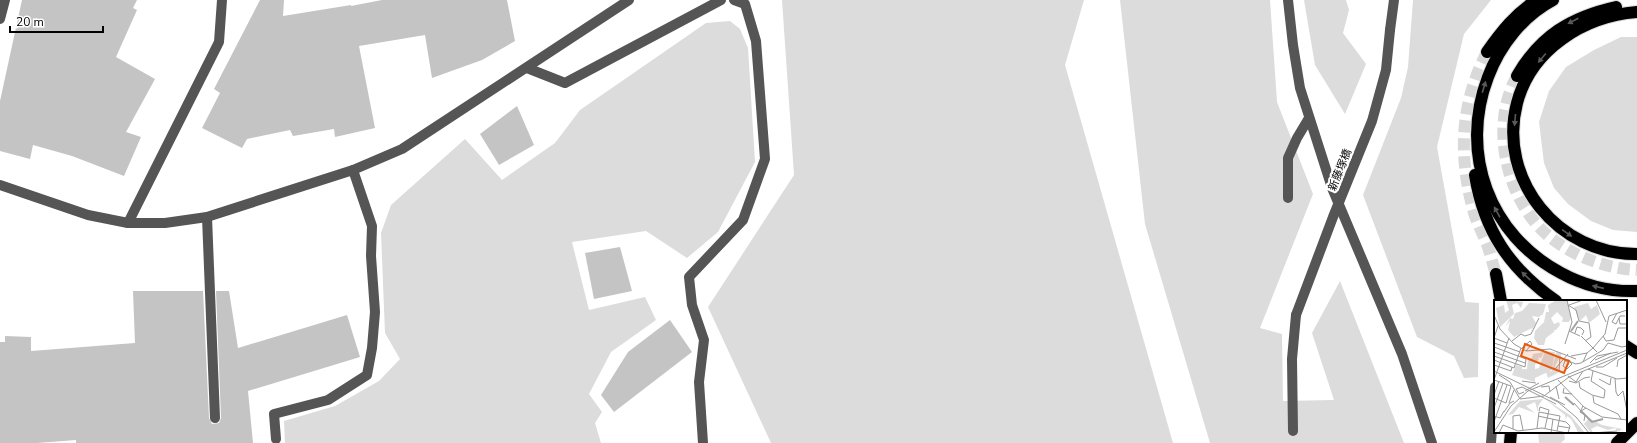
<svg xmlns="http://www.w3.org/2000/svg" width="1637" height="443" font-family="'Nunito Sans','Noto Sans JP',sans-serif">
	<style>
		.green { fill: #dcdcdc }
		.building { fill: #c4c4c4 }
		.lines { fill: none; stroke-linecap: round; stroke-linejoin: round }
		.highway-tunnel { stroke: #d9d9d9; stroke-width: 12; stroke-dasharray: 12 6; stroke-linecap: butt }
		.highway-casing { stroke: #dbdbdb; stroke-width: 14 }
		.minor { stroke: #555; stroke-width: 10 }
		.highway { stroke: #000; stroke-width: 12 }
		.minor-bridge { stroke: #555; stroke-width: 10 }
		.oneway { fill: #595959 }
		.labels { text-anchor: middle; dominant-baseline: central; stroke-width: 4; stroke-linejoin: round; paint-order: stroke }
		.street-label { font-size: 11px; fill: #000; stroke: #fff }
		.inset-river { fill: none; stroke: #a3a3a3; stroke-width: 2 }
		.inset-road { fill: none; stroke: #999; stroke-width: 1 }
		.view { fill: #e8590c; fill-opacity: 0.15; stroke: #e8590c; stroke-width: 2 }
		.inset-edge { fill: none; stroke: #000; stroke-width: 2 }
	</style>
	<rect width="100%" height="100%" fill="#fff"/>
	<g class="green">
		<polygon points="782,0 1084,0 1065,65 1173,443 771,443 708,307 794,175"/>
		<polygon points="1120,0 1270,0 1277,102 1313,194 1260,328 1282,334 1283,401 1334,400 1312,333 1340,281 1404,443 1210,443 1145,224"/>
		<polygon points="1304,0 1346,0 1349,10 1343,33 1366,64 1345,114 1315,65"/>
		<polygon points="1413,0 1491,0 1464,34 1437,147 1465,302 1479,303 1478,377 1464,378 1454,356 1417,337 1363,195 1401,98 1408,67"/>
		<polygon points="730,21 740,29 748,48 755,162 718,232 687,258 646,231 572,242 589,310 645,297 656,320 611,352 589,394 602,412 595,423 601,443 285,443 284,421 335,406 379,381 400,359 385,333 381,233 391,205 465,139 502,180 555,143 580,110 706,23"/>
		<polygon points="1621,37 1637,37 1637,232 1613,230 1591,221 1568,204 1554,188 1544,163 1539,122 1549,91 1566,67 1594,50"/>
		<polygon points="1538,432 1564,432 1565,439 1561,443 1539,443"/>
	</g>
	<g class="building">
		<polygon points="22,0 137,0 133,8 137,10 116,57 155,79 126,132 141,137 124,176 72,156 33,145 30,159 0,151 0,101"/>
		<polygon points="260,0 284,0 283,16 351,5 351,6 382,0 507,0 515,41 482,60 432,78 425,35 359,46 375,128 335,137 334,129 293,136 290,130 247,139 242,148 202,128 220,93 214,89"/>
		<polygon points="517,106 534,145 499,165 480,134"/>
		<polygon points="620,247 632,291 594,299 585,253"/>
		<polygon points="133,291 203,291 209,418 212,424 219,423 221,418 216,291 229,291 238,348 347,315 360,357 248,391 253,443 76,443 76,440 37,443 0,443 0,342 5,342 5,336 31,337 31,351 135,343"/>
		<polygon points="670,320 692,352 614,412 601,395 628,352"/>
	</g>
	<g class="lines">
		<g class="highway-tunnel">
			<path d="M1487,52c-27,53 -29,104 -13,161 4,12 10,23 14,34 3,9 5,18 8,27"/>
			<path d="M1517,76c-26,47 -13,112 22,151 25,26 62,41 98,43"/>
		</g>
		<defs>
			<g id="highway">
				<path d="M1553,0c-30,16 -53,45 -65,77 -29,76 1,158 73,196 24,13 50,19 76,18"/>
				<path d="M1637,12c-53,4 -106,37 -120,91 -20,77 42,152 120,151"/>
				<path d="M1487,52c14,-20 29,-39 50,-52"/>
				<path d="M1517,76c23,-40 54,-59 99,-69"/>
				<path d="M1475,175c9,56 35,94 81,126"/>
				<polyline points="1496,274 1501,301"/>
				<polyline points="1626,346 1637,353"/>
				<polyline points="1510,443 1511,432"/>
				<polyline points="1617,443 1637,423"/>
			</g>
		</defs>
		<use href="#highway" class="highway-casing"/>
		<g class="minor">
			<polyline points="1288,0 1293,45 1300,88 1332,188 1402,354 1432,443"/>
			<polyline points="0,19 5,0"/>
			<polyline points="1390,30 1394,0"/>
			<polyline points="527,68 565,83 721,0"/>
			<polyline points="0,185 88,215 128,223 165,223 207,217 353,170 402,149 629,0"/>
			<polyline points="1288,198 1288,158 1297,138 1309,118"/>
			<polyline points="207,217 215,418"/>
			<polyline points="128,223 219,42 222,0"/>
			<polyline points="1293,431 1292,359 1296,315"/>
			<polyline points="276,439 274,414 328,400 367,375 372,348 375,312 371,256 372,226 353,170"/>
			<polyline points="703,443 699,382 704,340 692,305 689,277 743,220 765,159 756,41 745,4 734,0"/>
			<polyline points="1491,443 1495,387"/>
		</g>
		<use href="#highway" class="highway"/>
		<polyline class="minor-bridge" points="1296,315 1333,217 1372,121 1386,70 1390,30"/>
	</g>
	<defs><path id="oneway-solid" d="M-6-.8H1V-3.2L6.5 0L1 3.2V.8H-6Z"/></defs>
	<g class="oneway">
		<use href="#oneway-solid" transform="translate(1573 21) rotate(152)"/>
		<use href="#oneway-solid" transform="translate(1542 58) rotate(130)"/>
		<use href="#oneway-solid" transform="translate(1484 87) rotate(-73)"/>
		<use href="#oneway-solid" transform="translate(1515 120) rotate(95)"/>
		<use href="#oneway-solid" transform="translate(1497 212) rotate(-119)"/>
		<use href="#oneway-solid" transform="translate(1567 233) rotate(35)"/>
		<use href="#oneway-solid" transform="translate(1526 276) rotate(-137)"/>
		<use href="#oneway-solid" transform="translate(1598 287) rotate(-167)"/>
	</g>
	<g class="labels">
		<g class="street-label">
			<text transform="translate(1340 170) rotate(-68)">新藤塚橋</text>
		</g>
	</g>
	<g transform="translate(1494 300)">
		<rect width="133" height="133" fill="#fff"/>
		<path d="M12,0l17,2 -2,6 -4,-5 -5,2 2,9 -14,13 -4,-19 8,-3 1,8 4,-3zM73,0l4,18 -2,4h-7l1,-4 -6,-6 -6,6 3,6 5,-2 1,3 -4,5h-3l2,1 -9,7 -2,7h-6l-4,-7 1,-7 9,-9 2,-10h3l-1,-7 7,-4zM35,3l17,1 -3,10 -4,3 -7,-1 4,7 -5,8 1,-3 -18,9 -6,-7 2,-9 -5,6 5,-9 3,1 2,-6 7,-2zM94,3l3,6 6,-4 3,9 -11,9 -3,-8 -6,6 -6,-14zM51,51l10,1 -3,18 -17,8v4l-23,-7 4,-10 6,2v2h5l1,-11h4l1,-4 11,-2 -3,6 -3,-1 1,2 -4,6v4l4,-1zM62,52l6,1 -7,13v2l3,-2v7l-10,5 -2,-6 6,-1zM49,99l-5,7v6l-3,-10 -9,4 9,7 -16,-6 -6,7 -5,1 12,-14zM51,99l25,16 15,18 -7,-1 -7,-13 -4,-3 -1,4 -1,-5zM95,118l13,7 20,4 -4,3 -3,-4 -7,2 -11,-4 -6,3 2,4h-2l-7,-9z" fill="#dcdcdc"/>
		<path class="inset-river" d="M77,31l7,-10M71,97l9,8M87,111l11,11 11,-3"/>
		<path class="inset-road" d="M102,0l10,22M74,5l8,5 3,11 10,2 2,14 -6,4M75,5l14,-5M0,13v-13M123,13l-5,9 4,2 4,-8h5M0,15l6,14 14,15 12,7 24,-2 26,10M125,18l1,6h6M75,31l11,5M81,33l2,-6 4,1 3,3 -2,4M87,36l12,12 -6,5 -4,9M109,36l3,5 8,-1 4,-12h9M0,38l13,5M0,38l4,-12M18,41l9,-7 4,2 6,-2 8,-16M0,43l12,4M71,44l7,-22 -5,-22M0,47l32,12 -1,8 -31,-11M12,47l14,5M28,48l8,-7 2,3 -6,7M0,52l31,11M103,52l-4,-4 12,-14 4,-18 18,-6M77,56l16,-3M0,60l20,8 7,-20M101,60l16,-7M70,61l2,-1h3l1,1v1l2,2 -5,5 -4,-3 2,-5h4l4,2h1l1,1 6,-1M87,63l22,-13 5,-7 14,4 5,-1M96,63l7,-7 21,-4M0,65l17,6 1,-4M102,67h7l14,-9M123,67l1,-7 9,-5M61,69l13,-15M94,69l29,10 10,-1M0,71l64,31 18,15 13,16M65,71l1,-15M5,75l11,7 10,17 24,-3 25,-19 58,-24M74,76l8,6 7,-11M121,78l1,14 2,4 5,-5 4,20M105,79l11,6 1,-7M64,80l26,27 18,10 25,3M28,81l14,2M75,81l7,2 8,-5 6,-1M85,82l1,6 12,7 12,3 1,-8 -14,-9 2,-10M62,86l3,13M47,87l8,-1 1,6M70,88l-1,5 9,1M31,91l14,-8M30,92l-5,2 -3,-5 6,-2 34,17M0,95l5,-14M99,96l1,7 24,11 3,5M56,97l15,8M0,98l12,5M12,103l5,-17 -17,-6 15,-42M15,103l5,-13M80,103l7,8 5,-3M89,106l-3,6 5,3 -1,6M0,108l9,-25M45,111l1,-4 9,3 -4,18M10,112l6,-9 4,-2M0,116l6,2 4,-7M44,116l28,6 4,4 -2,7M0,122l13,-37M64,126l12,2M43,128l2,-16 21,4 -3,15M19,129v-13l7,-1 3,15M0,132l17,-26 17,-15 99,-41M5,133l4,-8 15,6 24,-3 25,5M57,133l2,-14M99,133l24,-2"/>
		<path class="view" d="M31,44l44,17 -5,12 -43,-17z"/>
		<rect width="133" height="133" class="inset-edge"/>
	</g>
	<path d="M10 26v6h93v-6" fill="none" stroke="#000000" stroke-width="2"/>
	<text x="16" y="26" font-size="12" fill="#000000" stroke="#ffffff" stroke-width="3" paint-order="stroke">20 m</text>
</svg>
